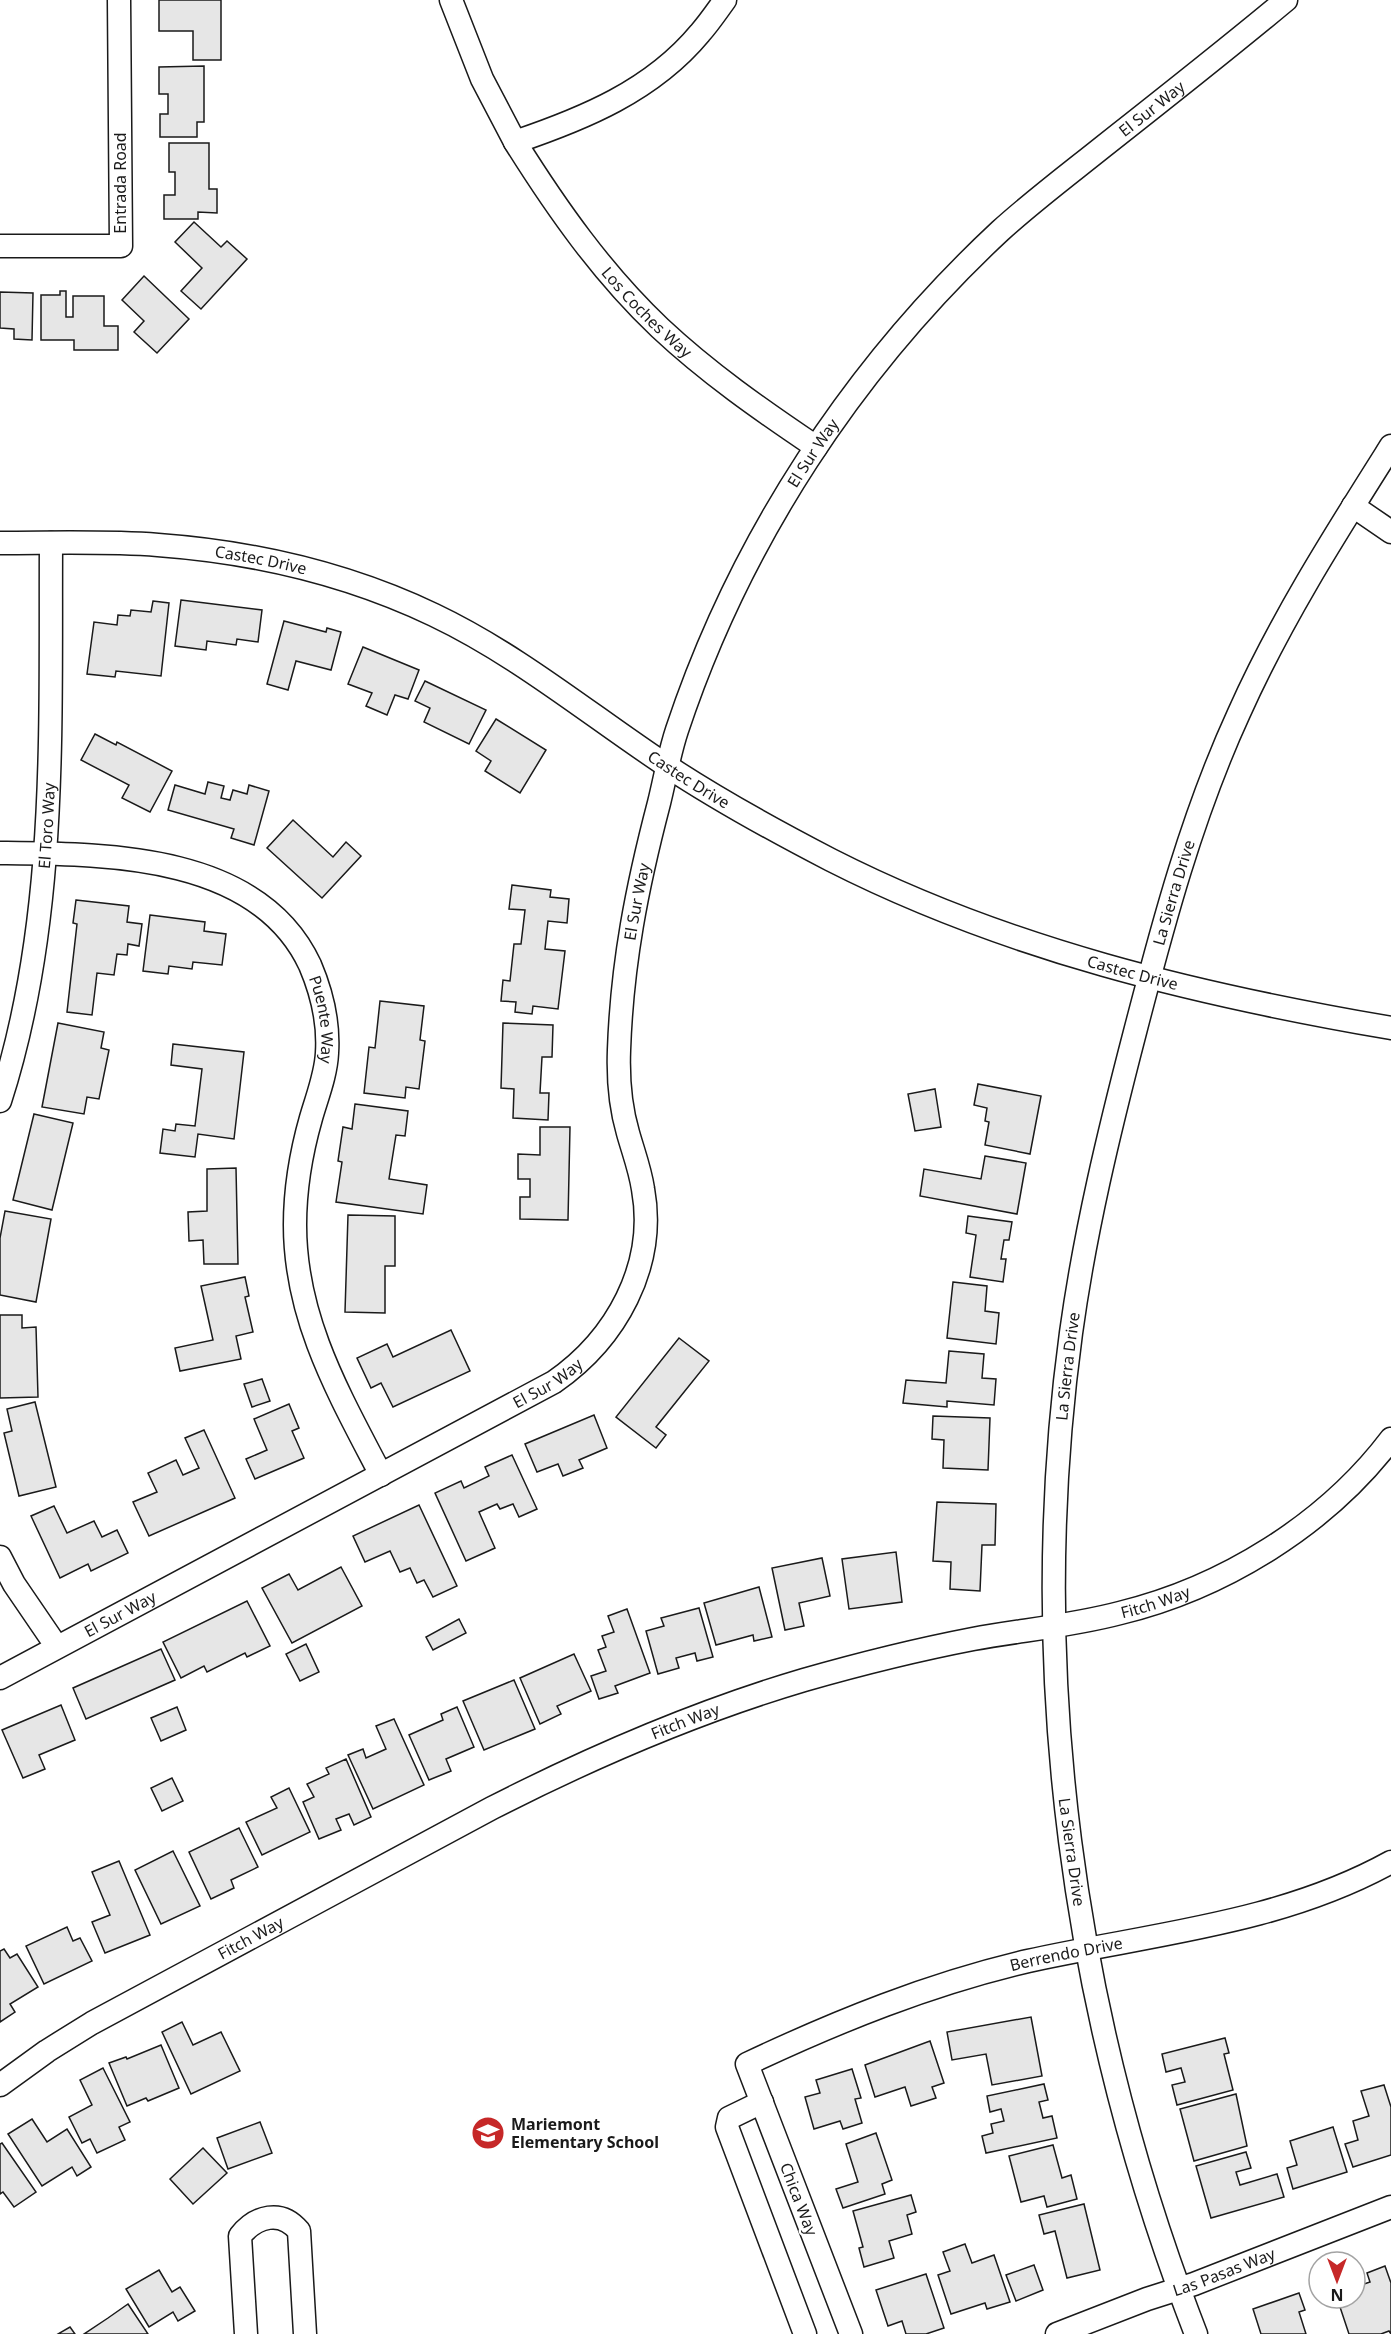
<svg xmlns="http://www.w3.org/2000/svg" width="1391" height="2334" font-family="'Noto Sans',sans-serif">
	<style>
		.building { fill: #e6e6e6; stroke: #1a1a1a; stroke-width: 1.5 }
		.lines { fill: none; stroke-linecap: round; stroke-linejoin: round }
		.minor-casing { stroke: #1a1a1a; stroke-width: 25 }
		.minor { stroke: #fff; stroke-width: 22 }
		.labels { text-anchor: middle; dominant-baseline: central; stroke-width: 4.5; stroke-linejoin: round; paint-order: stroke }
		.street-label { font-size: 16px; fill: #1a1a1a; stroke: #fff }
		.poi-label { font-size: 16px; font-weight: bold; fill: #1a1a1a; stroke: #fff; text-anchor: start }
	</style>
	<rect width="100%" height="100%" fill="#fff"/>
	<g class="building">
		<polygon points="159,0 221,0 221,60 193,60 193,31 159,31"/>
		<polygon points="204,66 204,122 197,122 197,137 160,137 160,114 168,114 168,94 159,94 159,67"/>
		<polygon points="169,143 209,143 209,189 217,189 217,213 198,212 198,219 164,219 164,195 175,195 175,172 169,172"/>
		<polygon points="194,222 221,247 227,241 247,259 201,309 181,291 202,268 175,242"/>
		<polygon points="144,276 189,319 157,353 134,332 144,321 122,300"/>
		<polygon points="60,291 66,291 66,317 73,317 73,296 104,296 104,326 118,326 118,350 74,350 74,340 41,340 41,295 60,295"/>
		<polygon points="0,292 33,293 32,340 14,339 14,329 0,328"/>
		<polygon points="181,600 262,610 258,642 237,639 236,645 207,641 206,650 175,646"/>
		<polygon points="153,601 169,603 161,676 116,671 115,677 87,674 94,622 117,625 118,615 130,616 131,610 151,612"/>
		<polygon points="284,621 326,632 327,628 341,632 331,670 296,661 288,690 267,684"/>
		<polygon points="363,647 419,670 408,699 395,695 387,715 366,706 372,693 348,684"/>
		<polygon points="425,681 486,710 469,744 424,722 430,708 415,701"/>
		<polygon points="496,719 546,750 520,793 485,771 491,761 476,751"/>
		<polygon points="95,734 116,745 117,742 172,771 150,812 122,798 129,785 81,760"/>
		<polygon points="208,782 224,786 221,798 230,800 233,790 247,794 249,785 269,791 254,845 231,838 234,829 168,810 175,785 205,794"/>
		<polygon points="293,820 333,857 346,842 361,856 322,898 267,848"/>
		<polygon points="512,885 551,890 550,897 569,899 567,923 548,921 545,949 565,951 558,1009 533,1006 532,1014 515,1012 516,1002 501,1001 503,980 510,981 514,944 521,944 525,910 509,909"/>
		<polygon points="76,900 129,906 127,922 142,924 139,946 128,944 127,955 117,954 114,975 97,973 92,1015 67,1012 77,924 73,923"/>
		<polygon points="150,915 205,922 204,931 226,934 222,965 193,962 192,969 169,966 168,974 143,971"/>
		<polygon points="380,1001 424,1006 420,1040 425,1041 419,1089 406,1087 405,1098 364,1093 369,1047 375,1048"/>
		<polygon points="58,1023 104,1032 101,1048 109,1050 99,1099 87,1097 84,1114 42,1107"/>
		<polygon points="503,1023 553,1025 552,1057 542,1057 540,1093 549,1093 548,1120 513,1118 514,1089 501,1088"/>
		<polygon points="173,1044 244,1052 234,1139 198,1134 195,1157 160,1153 163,1129 175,1131 176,1124 195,1126 202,1069 171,1065"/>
		<polygon points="978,1084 1041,1096 1030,1154 985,1145 989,1122 985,1121 987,1108 974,1105"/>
		<polygon points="935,1089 941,1127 915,1131 908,1094"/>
		<polygon points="355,1104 408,1111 405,1136 396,1135 389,1179 427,1185 423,1214 336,1202 342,1162 338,1161 343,1127 352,1129"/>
		<polygon points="34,1114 73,1123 52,1210 13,1200"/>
		<polygon points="540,1127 570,1127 568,1220 520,1219 520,1197 530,1197 530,1179 518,1179 518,1154 540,1155"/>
		<polygon points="985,1156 1026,1163 1017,1214 920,1196 924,1169 981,1179"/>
		<polygon points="236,1168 238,1264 204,1264 203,1240 189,1241 188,1212 207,1211 207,1169"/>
		<polygon points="5,1211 51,1219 36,1302 0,1295 0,1238"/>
		<polygon points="348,1215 395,1216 395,1266 385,1266 385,1313 345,1312"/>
		<polygon points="968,1216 1012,1222 1009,1240 1004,1240 1001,1259 1006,1259 1003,1282 970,1277 976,1235 966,1233"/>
		<polygon points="245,1277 249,1296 245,1297 253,1332 236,1336 241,1359 180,1371 175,1348 213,1340 201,1286"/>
		<polygon points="953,1282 987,1286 985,1311 999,1313 996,1344 947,1338"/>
		<polygon points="0,1315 22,1315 22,1328 36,1327 38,1397 0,1398"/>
		<polygon points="451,1330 470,1371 393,1407 381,1383 371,1388 357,1358 387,1344 393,1357"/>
		<polygon points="679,1338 709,1361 656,1427 666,1435 656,1448 616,1417"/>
		<polygon points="949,1351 984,1354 982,1378 996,1379 994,1405 947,1401 947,1407 903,1403 906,1380 946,1383"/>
		<polygon points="262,1379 270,1401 252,1407 244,1384"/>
		<polygon points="35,1402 56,1487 19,1496 4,1433 12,1431 7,1409"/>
		<polygon points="289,1404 299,1428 292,1431 304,1458 255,1479 246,1459 267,1450 254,1419"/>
		<polygon points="594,1415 607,1448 579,1460 583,1468 563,1476 558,1464 537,1472 525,1444"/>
		<polygon points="933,1416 990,1418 988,1470 943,1468 944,1440 932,1439"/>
		<polygon points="204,1430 235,1498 149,1536 133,1502 157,1492 148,1473 176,1460 183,1475 199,1468 185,1438"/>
		<polygon points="512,1455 537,1509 519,1517 513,1504 500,1509 497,1504 479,1512 495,1548 466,1561 435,1493 461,1481 464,1488 489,1476 485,1467"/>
		<polygon points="937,1502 996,1504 995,1545 982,1545 980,1591 950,1589 951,1562 933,1561"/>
		<polygon points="419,1505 457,1586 433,1597 424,1580 417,1583 410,1568 400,1572 390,1551 365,1562 353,1536"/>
		<polygon points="54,1506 67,1533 94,1521 102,1537 117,1530 128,1553 91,1571 88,1564 60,1578 31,1516"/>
		<polygon points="896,1552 902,1602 849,1609 842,1559"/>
		<polygon points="822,1558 830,1596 799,1603 804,1626 785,1630 772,1568"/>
		<polygon points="341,1567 362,1606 292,1643 262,1588 289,1574 298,1590"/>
		<polygon points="759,1587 772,1637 754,1641 753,1635 716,1645 704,1603"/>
		<polygon points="247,1601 270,1646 247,1657 245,1653 207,1672 204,1666 181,1678 163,1642"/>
		<polygon points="699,1608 713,1657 697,1661 695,1653 676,1658 679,1668 658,1674 646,1631 664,1626 661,1618"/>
		<polygon points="627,1609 650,1673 615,1686 618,1693 599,1699 591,1676 606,1671 598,1650 606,1647 602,1636 614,1632 608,1616"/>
		<polygon points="459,1619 466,1633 433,1650 426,1637"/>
		<polygon points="306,1644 319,1672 300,1681 286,1654"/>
		<polygon points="161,1649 175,1680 86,1719 73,1688"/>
		<polygon points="574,1654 591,1691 557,1706 561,1714 540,1724 520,1678"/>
		<polygon points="514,1680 535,1729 484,1750 463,1701"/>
		<polygon points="61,1705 75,1740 39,1755 45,1769 23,1778 2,1730"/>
		<polygon points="177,1707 186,1730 161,1741 151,1718"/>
		<polygon points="457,1707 474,1747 446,1759 451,1771 429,1780 409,1735 443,1720 441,1714"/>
		<polygon points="394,1719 424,1785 373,1809 348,1755 363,1749 366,1758 386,1749 376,1726"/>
		<polygon points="346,1759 371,1817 354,1825 349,1814 336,1819 341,1830 319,1839 303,1802 314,1797 307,1784 329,1774 326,1768"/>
		<polygon points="172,1778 183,1801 162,1811 151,1788"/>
		<polygon points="289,1788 310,1832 262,1855 246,1822 277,1808 271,1797"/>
		<polygon points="239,1828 258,1867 231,1880 234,1888 211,1899 189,1852"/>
		<polygon points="173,1851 200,1906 161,1924 135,1870"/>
		<polygon points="119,1861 150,1935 105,1953 92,1922 110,1915 92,1872"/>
		<polygon points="67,1927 73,1941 80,1938 92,1961 44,1984 26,1946"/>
		<polygon points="4,1949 10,1958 17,1954 38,1987 10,2004 15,2012 0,2022 0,1951"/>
		<polygon points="1031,2017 1042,2076 992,2085 986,2054 952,2060 947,2032"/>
		<polygon points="182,2022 193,2045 221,2032 240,2071 191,2094 162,2032"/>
		<polygon points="1225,2038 1229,2053 1224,2054 1233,2090 1177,2105 1172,2085 1185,2082 1181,2068 1166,2072 1162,2054"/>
		<polygon points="930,2041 944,2083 932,2087 936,2098 911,2106 905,2087 875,2097 865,2065"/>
		<polygon points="161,2045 179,2088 148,2101 146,2098 127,2106 109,2063 126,2057 127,2059"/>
		<polygon points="103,2068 130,2122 119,2127 125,2140 97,2153 90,2139 82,2143 69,2117 92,2105 80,2080"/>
		<polygon points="852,2069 861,2098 855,2099 862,2123 843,2129 840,2121 814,2129 805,2097 820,2093 816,2080"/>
		<polygon points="1044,2084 1048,2100 1039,2102 1043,2118 1052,2116 1057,2138 986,2153 982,2136 993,2133 991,2124 1004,2121 1001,2109 990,2112 987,2096"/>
		<polygon points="1384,2085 1391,2107 1391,2155 1353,2167 1345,2144 1358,2140 1353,2121 1369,2116 1361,2091"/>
		<polygon points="1236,2094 1247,2146 1194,2161 1180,2109"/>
		<polygon points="32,2119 47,2142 67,2129 91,2167 77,2176 72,2167 42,2186 8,2134"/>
		<polygon points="260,2122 272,2153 228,2169 217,2138"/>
		<polygon points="1333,2127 1347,2172 1293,2189 1287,2168 1297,2165 1290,2141"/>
		<polygon points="876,2133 892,2180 882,2184 885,2194 843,2208 836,2189 858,2182 846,2144"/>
		<polygon points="2,2143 36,2192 14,2207 3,2192 0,2194 0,2144"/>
		<polygon points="1053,2145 1062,2178 1071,2175 1077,2199 1047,2207 1044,2196 1021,2202 1009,2156"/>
		<polygon points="203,2148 227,2173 193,2204 170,2179"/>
		<polygon points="1246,2152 1251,2168 1236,2172 1240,2185 1277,2174 1284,2197 1211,2218 1196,2166"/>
		<polygon points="911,2195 916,2212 907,2215 912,2234 889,2241 894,2258 864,2267 859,2248 863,2247 853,2211"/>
		<polygon points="1084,2204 1100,2270 1067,2278 1055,2231 1044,2234 1039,2215"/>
		<polygon points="965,2244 972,2263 994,2255 1010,2302 987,2309 985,2303 951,2314 938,2275 950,2271 943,2252"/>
		<polygon points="1034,2265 1043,2290 1016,2301 1006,2275"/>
		<polygon points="1385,2266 1391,2283 1391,2334 1389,2331 1381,2334 1349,2334 1337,2298 1355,2298 1355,2287 1370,2282 1367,2273"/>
		<polygon points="159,2270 172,2292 180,2287 195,2311 178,2321 173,2312 149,2327 126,2289"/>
		<polygon points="926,2274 944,2328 926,2334 906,2334 902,2321 888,2326 876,2290"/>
		<polygon points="1299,2293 1305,2310 1299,2312 1306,2334 1261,2334 1253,2309"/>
		<polygon points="128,2304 148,2334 84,2334 108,2318"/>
		<polygon points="70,2327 75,2334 58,2334"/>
	</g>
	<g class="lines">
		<defs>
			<g id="minor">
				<path d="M451,0l31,79 33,63c68,-23 137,-51 185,-109 9,-10 17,-22 25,-33"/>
				<path id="s1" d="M515,142c42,67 87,131 145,186 48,45 101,82 156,119"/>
				<polyline points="0,246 121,246 119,0"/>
				<polyline points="1353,506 1391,532"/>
				<path id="s2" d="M0,543c53,0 106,-2 158,2 95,7 190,29 276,70 84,40 156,100 233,151 53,35 108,65 164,94 175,89 367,135 560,168"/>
				<path id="s3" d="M0,853c105,1 258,0 310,112 12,28 19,57 17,88 -1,22 -10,44 -16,65 -10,35 -16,71 -16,107 0,94 44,169 86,250"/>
				<path id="s4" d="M0,1101c58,-180 50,-371 51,-558"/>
				<polyline points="0,1557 14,1584 57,1647"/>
				<path id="s5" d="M0,1678l554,-296c62,-43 103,-116 89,-193 -3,-20 -10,-38 -15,-56 -8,-27 -10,-56 -9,-83 3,-87 18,-163 40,-247 6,-24 10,-49 18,-73 63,-190 177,-363 323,-499 33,-30 69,-57 104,-85 61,-48 122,-96 182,-146"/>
				<path id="s6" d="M0,2085l47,-34 45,-28 400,-215c100,-51 204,-96 312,-128 56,-16 112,-30 169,-41 49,-9 98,-13 147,-26 103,-25 206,-88 271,-174"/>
				<polyline points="762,2102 729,2118 727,2127 805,2334"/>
				<path d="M246,2334l-6,-98c16,-20 41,-27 59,-5l6,103"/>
				<path id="s7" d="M851,2334l-104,-270c91,-43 183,-80 281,-103 122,-27 251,-37 363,-99"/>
				<path id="s8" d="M1057,2334l90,-35 47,-15 197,-77"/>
				<path id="s9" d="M1196,2334c-123,-317 -171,-663 -125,-1001 14,-102 38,-201 64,-301 28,-108 57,-217 104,-319 42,-94 97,-180 152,-267"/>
			</g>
		</defs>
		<use href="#minor" class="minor-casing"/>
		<use href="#minor" class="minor"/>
	</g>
	<defs>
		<symbol id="school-disc" viewBox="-11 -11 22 22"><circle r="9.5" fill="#c62828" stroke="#fff"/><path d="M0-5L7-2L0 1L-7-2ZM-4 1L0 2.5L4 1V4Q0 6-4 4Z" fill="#fff"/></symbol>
	</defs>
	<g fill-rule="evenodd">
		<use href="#school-disc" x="469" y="2114" width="38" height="38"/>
	</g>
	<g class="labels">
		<g class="street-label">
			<text stroke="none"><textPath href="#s5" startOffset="2116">El Sur Way</textPath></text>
			<text transform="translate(120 183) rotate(-90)">Entrada Road</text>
			<text stroke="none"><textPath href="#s1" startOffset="216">Los Coches Way</textPath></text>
			<text stroke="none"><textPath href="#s5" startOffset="1630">El Sur Way</textPath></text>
			<text stroke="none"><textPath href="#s2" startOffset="262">Castec Drive</textPath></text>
			<text stroke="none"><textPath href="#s2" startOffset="748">Castec Drive</textPath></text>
			<text stroke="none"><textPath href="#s4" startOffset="280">El Toro Way</textPath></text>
			<text stroke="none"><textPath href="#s9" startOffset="1472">La Sierra Drive</textPath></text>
			<text stroke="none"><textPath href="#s5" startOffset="1144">El Sur Way</textPath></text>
			<text stroke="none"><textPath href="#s2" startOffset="1234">Castec Drive</textPath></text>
			<text stroke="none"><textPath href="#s3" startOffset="405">Puente Way</textPath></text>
			<text stroke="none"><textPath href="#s9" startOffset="986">La Sierra Drive</textPath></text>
			<text stroke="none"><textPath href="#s5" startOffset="622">El Sur Way</textPath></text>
			<text stroke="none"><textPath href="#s6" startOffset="1263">Fitch Way</textPath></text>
			<text stroke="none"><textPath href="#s5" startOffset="136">El Sur Way</textPath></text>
			<text stroke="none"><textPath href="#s6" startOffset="777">Fitch Way</textPath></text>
			<text transform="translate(1072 1852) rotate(82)">La Sierra Drive</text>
			<text stroke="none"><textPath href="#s6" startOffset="291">Fitch Way</textPath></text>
			<text stroke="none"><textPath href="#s7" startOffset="628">Berrendo Drive</textPath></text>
			<text transform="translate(799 2199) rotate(69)">Chica Way</text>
			<text stroke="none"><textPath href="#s8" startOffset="178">Las Pasas Way</textPath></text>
		</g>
		<g class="poi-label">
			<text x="511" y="2124">Mariemont<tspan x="511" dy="18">Elementary School</tspan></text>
		</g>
	</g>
	<g transform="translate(1337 2280) rotate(180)"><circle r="28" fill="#ffffff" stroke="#a3a3a3" stroke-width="1.5"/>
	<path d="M0-4.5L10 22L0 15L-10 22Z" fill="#c62828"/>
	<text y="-9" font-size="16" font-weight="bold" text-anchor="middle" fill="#1a1a1a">N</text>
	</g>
</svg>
